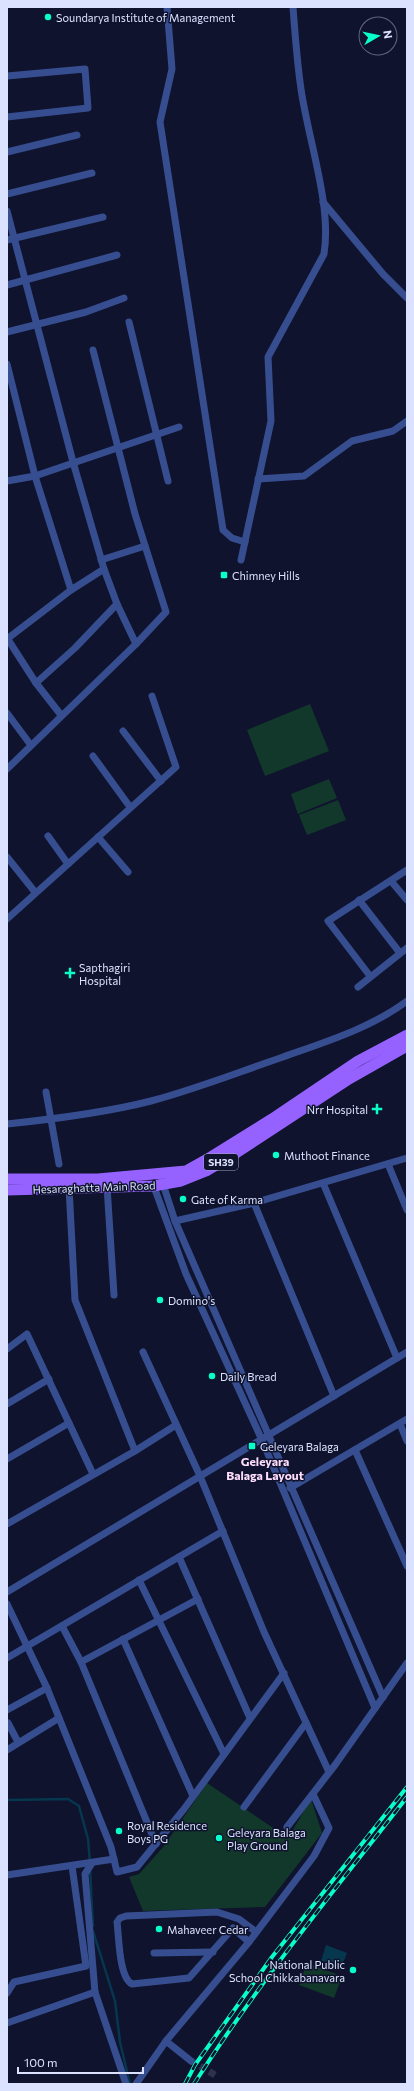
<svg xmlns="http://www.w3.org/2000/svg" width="414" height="2091" font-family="Commissioner,sans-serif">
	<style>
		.green { fill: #12382b }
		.water { fill: #06374f }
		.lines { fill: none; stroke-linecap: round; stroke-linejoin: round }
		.stream { stroke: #06374f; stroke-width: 2.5 }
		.street-tunnel { stroke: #2e324c; stroke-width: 7; stroke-dasharray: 7 3.5; stroke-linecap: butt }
		.street { stroke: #364e90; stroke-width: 7 }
		.primary { stroke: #9562ff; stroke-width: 11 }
		.rail-casing { stroke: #07ffcc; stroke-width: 4 }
		.rail { stroke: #0f132d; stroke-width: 2.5; stroke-dasharray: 8; stroke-linecap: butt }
		.poi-dot { fill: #07ffcc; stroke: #0f132d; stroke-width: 1.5 }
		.labels { text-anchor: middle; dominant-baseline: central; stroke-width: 3; stroke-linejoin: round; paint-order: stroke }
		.shield { fill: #0f132d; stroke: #9ea4c0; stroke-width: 1 }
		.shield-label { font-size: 10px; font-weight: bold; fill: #dbe2ff }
		.poi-label { font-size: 11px; fill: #dbe2ff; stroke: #0f132d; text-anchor: start }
		.street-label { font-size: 11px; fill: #dbe2ff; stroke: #0f132d }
		.neighbourhood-label { font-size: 12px; font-weight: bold; fill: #ffddfd; stroke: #0f132d }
	</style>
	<rect width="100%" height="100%" fill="#0f132d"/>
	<g class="green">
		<polygon points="310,704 329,751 265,776 247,730"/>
		<polygon points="329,779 337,798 298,814 291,794"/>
		<polygon points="338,800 346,820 307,835 299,815"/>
		<polygon points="207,1783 288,1838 311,1799 322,1833 265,1907 143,1911 129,1877 139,1874 164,1846"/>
		<polygon points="307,1963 342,1976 334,1998 299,1985"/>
	</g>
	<polygon class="water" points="326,1945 347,1953 341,1968 321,1961"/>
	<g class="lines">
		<g class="stream">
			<polyline points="7,1800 68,1799 79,1806 88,1839 90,1862"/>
			<polyline points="90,1869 93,1926"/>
			<polyline points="93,1931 115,2001 120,2042 130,2084"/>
		</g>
		<polyline class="street-tunnel" points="191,2061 215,2075"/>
		<g class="street">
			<polyline points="167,7 172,69 160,122 223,530 232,538 245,542"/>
			<polyline points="7,76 85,69 88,108 7,117"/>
			<polyline points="7,152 77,135"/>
			<polyline points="7,194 92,173"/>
			<polyline points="323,202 383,274 407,298"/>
			<polyline points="7,211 73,462 104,569 117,604 136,644"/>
			<polyline points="7,240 103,217"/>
			<polyline points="7,285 117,255"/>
			<polyline points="129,322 168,481"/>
			<polyline points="7,332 86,312 124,298"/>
			<polyline points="7,364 35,476 71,590"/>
			<polyline points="258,479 304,476 352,441 393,431 407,421"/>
			<polyline points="7,481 35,476 179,427"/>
			<polyline points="101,560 145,546"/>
			<path d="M241,560l30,-139 -3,-64 56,-103c8,-49 -16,-115 -23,-165 -4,-27 -6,-55 -8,-82"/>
			<polyline points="7,638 36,683 61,715"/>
			<polyline points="7,639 71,590 104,569"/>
			<polyline points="36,683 75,648 117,604"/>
			<polyline points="7,713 30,744"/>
			<polyline points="123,731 161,781"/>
			<polyline points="93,756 130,807"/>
			<polyline points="7,769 136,644 166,612 135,514 93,350"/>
			<polyline points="48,836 68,864"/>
			<polyline points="98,837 128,872"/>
			<polyline points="7,857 35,892"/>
			<polyline points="391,881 407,900"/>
			<polyline points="359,900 400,953"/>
			<polyline points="7,919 176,767 152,696"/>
			<polyline points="370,976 328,921 407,870"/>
			<polyline points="358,987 407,948"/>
			<polyline points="46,1092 59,1164"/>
			<path d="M7,1124c48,-5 97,-11 144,-23 45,-12 88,-29 132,-44 42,-15 88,-29 124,-56"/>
			<polyline points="388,1164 407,1210"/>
			<polyline points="162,1181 175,1221 383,1697"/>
			<polyline points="323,1183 397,1358"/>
			<polyline points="153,1184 186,1274 262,1440 375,1708"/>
			<polyline points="107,1186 114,1295"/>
			<polyline points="69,1187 75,1300 135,1451"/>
			<polyline points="254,1203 334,1396"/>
			<polyline points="175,1221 254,1203 407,1158"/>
			<polyline points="7,1349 27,1334 93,1474"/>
			<polyline points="143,1352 200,1476 264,1632 329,1772"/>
			<polyline points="7,1404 49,1379"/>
			<polyline points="400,1424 407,1441"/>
			<polyline points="355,1450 407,1566"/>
			<polyline points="7,1459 69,1423"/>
			<polyline points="290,1488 407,1419"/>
			<polyline points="7,1524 135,1451 176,1425"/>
			<polyline points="179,1557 250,1718"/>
			<polyline points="139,1580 224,1754"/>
			<polyline points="7,1592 407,1352"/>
			<polyline points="7,1604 47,1688 111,1847 117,1872 137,1867 184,1809 284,1673"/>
			<polyline points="62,1626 81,1662 156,1844"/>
			<polyline points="123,1639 193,1796"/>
			<polyline points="7,1658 223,1531"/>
			<polyline points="81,1662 198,1599"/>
			<polyline points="7,1710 47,1688"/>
			<polyline points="8,1723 18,1742"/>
			<polyline points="7,1750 59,1718"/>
			<polyline points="244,1807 306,1723"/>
			<polyline points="287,1827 335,1765 407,1663"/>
			<polyline points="92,1863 85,1874 95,1992 126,2084"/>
			<polyline points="7,1875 114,1859"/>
			<path d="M249,1942l-16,-14 -44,50 -57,6c-13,-6 -13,-47 -15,-62l3,-4 6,-2 91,-4 22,7 17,13"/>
			<polyline points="154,1953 213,1952"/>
			<polyline points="7,1993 14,1982 86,1966 72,1866"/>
			<polyline points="7,2023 95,1992"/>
			<polyline points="166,2041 191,2061"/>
			<polyline points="136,2084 166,2041 249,1942 314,1856 329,1828 313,1794"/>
		</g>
		<g class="primary">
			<polyline points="7,1179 98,1179 186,1171 211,1157 272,1119 358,1061 407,1035"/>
			<polyline points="7,1190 153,1186 181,1181 206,1171 233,1155 349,1079 407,1046"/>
		</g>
		<defs>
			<g id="rail">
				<polyline points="185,2084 195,2065 272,1957 407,1787"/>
				<path d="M194,2084c64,-101 140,-193 213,-287"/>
			</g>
		</defs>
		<use href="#rail" class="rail-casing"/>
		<use href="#rail" class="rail"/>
	</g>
	<g class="poi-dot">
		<circle cx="48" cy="17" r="4"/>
		<rect x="220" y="571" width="8" height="8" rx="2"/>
		<path d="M68 967h4v4h4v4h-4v4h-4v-4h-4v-4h4z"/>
		<path d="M375 1103h4v4h4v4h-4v4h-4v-4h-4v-4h4z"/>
		<circle cx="276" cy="1155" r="4"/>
		<circle cx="183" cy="1199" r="4"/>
		<circle cx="160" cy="1300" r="4"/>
		<circle cx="212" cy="1376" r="4"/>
		<rect x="248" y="1442" width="8" height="8" rx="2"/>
		<circle cx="119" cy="1831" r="4"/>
		<circle cx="219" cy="1838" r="4"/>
		<circle cx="159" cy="1929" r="4"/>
		<circle cx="353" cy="1970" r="4"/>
	</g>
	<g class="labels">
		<rect class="shield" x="204" y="1154" width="34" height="16" rx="3"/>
		<g class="shield-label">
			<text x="221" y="1162">SH39</text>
		</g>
		<g class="poi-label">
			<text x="56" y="17">Soundarya Institute of Management</text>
			<text x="232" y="575">Chimney Hills</text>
			<text x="79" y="967">Sapthagiri<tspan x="79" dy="13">Hospital</tspan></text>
			<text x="368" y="1109" text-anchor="end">Nrr Hospital</text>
			<text x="284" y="1155">Muthoot Finance</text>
			<text x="191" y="1199">Gate of Karma</text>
			<text x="168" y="1300">Domino's</text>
			<text x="220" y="1376">Daily Bread</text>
			<text x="260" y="1446">Geleyara Balaga</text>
			<text x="127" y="1825">Royal Residence<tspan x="127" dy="13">Boys PG</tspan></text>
			<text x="227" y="1832">Geleyara Balaga<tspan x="227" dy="13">Play Ground</tspan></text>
			<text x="167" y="1929">Mahaveer Cedar</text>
			<text x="345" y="1964" text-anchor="end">National Public<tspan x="345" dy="13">School Chikkabanavara</tspan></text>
		</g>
		<g class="street-label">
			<text transform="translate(94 1187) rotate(-2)">Hesaraghatta Main Road</text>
		</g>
		<g class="neighbourhood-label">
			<text x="265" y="1461">Geleyara<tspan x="265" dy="14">Balaga Layout</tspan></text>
		</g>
	</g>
	<rect width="414" height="2091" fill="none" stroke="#dbe2ff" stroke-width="16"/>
	<g transform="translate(378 36) rotate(81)"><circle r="19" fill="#0f132d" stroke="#616681"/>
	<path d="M0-3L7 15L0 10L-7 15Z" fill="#07ffcc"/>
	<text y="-6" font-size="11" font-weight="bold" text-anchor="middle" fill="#dbe2ff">N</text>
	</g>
	<path d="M18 2067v6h125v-6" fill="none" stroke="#dbe2ff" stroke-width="2"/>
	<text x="24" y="2067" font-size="12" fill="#dbe2ff" stroke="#0f132d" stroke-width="3" paint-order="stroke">100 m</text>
</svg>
